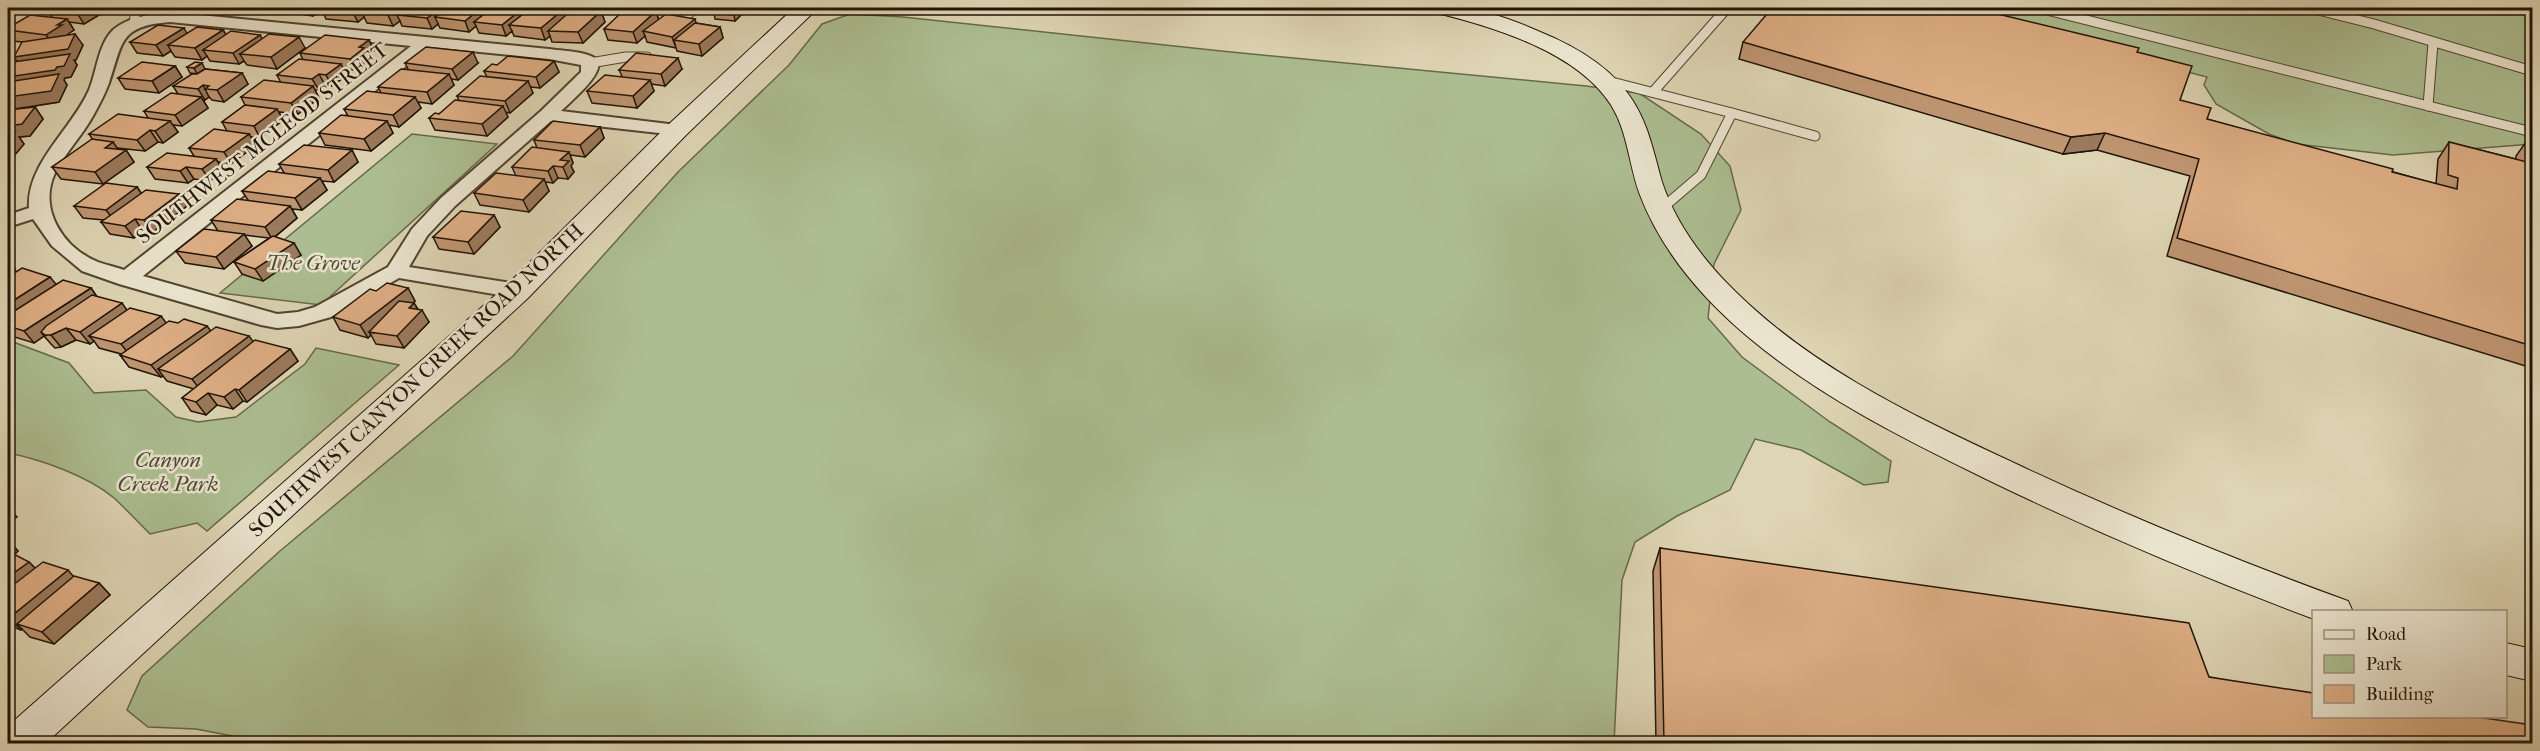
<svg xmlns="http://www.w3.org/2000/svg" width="2540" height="751" font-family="'IM FELL French Canon',serif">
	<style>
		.green { fill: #acbe91; stroke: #66694c; stroke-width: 1.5 }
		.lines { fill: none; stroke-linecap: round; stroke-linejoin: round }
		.lane-casing { stroke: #504432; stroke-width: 11 }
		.street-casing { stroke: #504432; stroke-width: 4 }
		.secondary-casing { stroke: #211407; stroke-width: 2 }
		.lane { stroke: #eae4ce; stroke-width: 9 }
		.street { fill: #eae4ce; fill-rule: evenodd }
		.secondary { fill: #eae4ce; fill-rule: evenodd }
		.wall { fill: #bf9672; stroke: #211407; stroke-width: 1.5 }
		.shaded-wall { fill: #9b7a5d; stroke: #211407; stroke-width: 1.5 }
		.building { fill: #deae85; stroke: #211407; stroke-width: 1.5 }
		.labels { text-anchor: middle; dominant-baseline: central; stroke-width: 5; stroke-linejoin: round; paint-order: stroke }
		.street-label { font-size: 21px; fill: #211407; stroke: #eae4ce }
		.park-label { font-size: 21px; font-style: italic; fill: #4b4730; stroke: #eae4ce }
	</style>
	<rect width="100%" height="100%" fill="#ded5b4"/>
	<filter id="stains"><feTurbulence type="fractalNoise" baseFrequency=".00333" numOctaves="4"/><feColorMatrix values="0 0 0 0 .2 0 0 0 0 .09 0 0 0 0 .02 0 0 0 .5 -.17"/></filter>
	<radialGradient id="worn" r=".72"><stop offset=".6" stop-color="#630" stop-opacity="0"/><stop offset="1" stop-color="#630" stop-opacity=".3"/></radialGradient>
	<g class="green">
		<polygon points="1943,8 2532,8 2532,144 2393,155 2296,144 2269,134 2216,104 2204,85 2207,77"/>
		<polygon points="850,14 903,17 1221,51 1586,86 1639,93 1701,134 1730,166 1741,210 1714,264 1708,318 1742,357 1830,422 1891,461 1888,482 1864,485 1801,450 1755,439 1730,490 1677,516 1635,542 1622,580 1614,743 274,744 196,729 148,727 127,710 142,676 280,551 513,356 678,172 789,65 822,24"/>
		<polygon points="412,134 497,144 321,305 220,293"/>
		<path d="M8,340l61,23 25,30 52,-3 30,27 22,5 38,-5 69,-53 11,-16 83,17 -192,166 -10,-8 -47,11c-12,-12 -24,-25 -36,-36 -26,-22 -74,-39 -106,-45z"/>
	</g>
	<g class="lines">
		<defs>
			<g id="lane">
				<polyline points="2039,8 2532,132"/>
				<polyline points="2310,8 2374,24 2532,71"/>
				<polyline points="685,17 695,8"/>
				<polyline points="134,24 136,8"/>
				<polyline points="590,63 626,57 647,57"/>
				<polyline points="1608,81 1732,113 1701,175 1660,210"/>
				<polyline points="1653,92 1727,8"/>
				<polyline points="2428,106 2433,43"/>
				<polyline points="1732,113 1815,136"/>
			</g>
			<path id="street" d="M170,12l379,37c13,2 36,2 47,10 13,11 -27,44 -35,52l116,14 6,1 3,4 -3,4 -6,1 -126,-14 -96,85 -28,30 -18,31 109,17 7,2 4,5 -4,5 -7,2 -119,-20 -68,39 -32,9 -22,2 -16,-3 -142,-41 -37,-13 -30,-25 -19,-27 -25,8v-12l21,-7c-3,-44 43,-79 60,-118 8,-19 9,-45 24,-60 15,-13 38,-16 57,-18zM170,22l241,24 -287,224c-8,-3 -18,-5 -26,-8 -35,-14 -60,-53 -43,-89 10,-20 27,-37 38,-57 6,-11 12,-22 16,-33 14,-41 10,-57 61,-61zM430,47l119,12 32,6v7l-40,39 -100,87 -29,31 -24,38 -73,40 -17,5 -21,2 -134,-38z"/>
			<g id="secondary">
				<polygon points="794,8 818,8 686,135 528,298 45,744 8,744 8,726 508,284 668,125"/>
				<path d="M1434,8c37,-3 70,8 104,23 37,15 74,36 95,70 16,25 21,53 29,81 12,36 34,68 60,96 79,84 185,135 288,183 110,52 223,98 338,140l5,11h-39v7c-112,-42 -221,-88 -328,-140 -84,-41 -168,-83 -239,-143 -45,-38 -86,-86 -107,-141 -11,-29 -12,-63 -29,-90 -34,-53 -117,-78 -174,-92z"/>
				<polygon points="2506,643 2532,649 2532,681 2506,675"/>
			</g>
		</defs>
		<use href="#lane" class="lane-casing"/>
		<use href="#street" class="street-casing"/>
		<use href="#secondary" class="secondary-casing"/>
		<use href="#lane" class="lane"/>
		<use href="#street" class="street"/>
		<use href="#secondary" class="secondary"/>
	</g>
	<g class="wall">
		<polygon points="215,8 234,8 231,9"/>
		<polygon points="242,8 285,8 278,12 245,12"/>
		<polygon points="290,8 491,8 527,11 572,10 601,11 605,22 583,43 552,42 550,36 545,40 514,36 512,31 506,36 479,33 476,26 469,32 440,28 438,24 432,29 402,26 400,21 393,26 367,23 364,17 358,22 326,19 322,10 313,16 293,13"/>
		<polygon points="657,8 682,8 676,13 658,11"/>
		<polygon points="708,8 746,8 747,9 735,21 715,19 714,13 709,12"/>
		<polygon points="46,9 104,12 84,24 69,22 74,30 68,34 83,45 76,60 74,60 77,65 71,77 65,78 64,80 67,85 59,102 9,110 35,107 43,119 30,136 19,137 24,144 8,163 8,73 17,62 22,42 12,41 8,34 8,28 52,17"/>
		<polygon points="656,11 659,20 696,23 720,27 723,38 702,56 677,51 676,48 647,42 645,36 637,43 608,40 604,29 639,14"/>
		<polygon points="223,30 226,35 260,35 262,39 305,48 277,69 247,65 244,61 239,64 210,61 207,56 202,60 175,57 171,51 163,56 137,53 130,42 187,33"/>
		<polygon points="369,40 374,51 368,56 370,59 356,70 343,69 347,75 332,86 325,85 319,90 315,90 319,98 298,114 279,112 283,120 260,138 251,137 256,145 231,164 218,162 223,170 210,181 194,179 188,183 155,179 147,167 194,156 189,148 227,131 222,122 245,105 241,97 281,83 277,75 303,60 300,53"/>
		<polygon points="1743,42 2137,52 2180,100 2207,119 2436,184 2438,159 2449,142 2516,159 2516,156 2528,139 2532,140 2532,368 2167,256 2190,176 2097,150 2063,154 1739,59"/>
		<polygon points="554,61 559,72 540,88 530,87 533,93 510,113 506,112 508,117 487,136 435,130 429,118 439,114 459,101 457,96 487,77 484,71 497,65"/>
		<polygon points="405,63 478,63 458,80 451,79 454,85 432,104 418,102 421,108 399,127 389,125 393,133 371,151 325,145 319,133 348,116 344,109 381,93 378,87 408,69"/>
		<polygon points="175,66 182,77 159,93 125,89 118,78"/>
		<polygon points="187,67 242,73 248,84 224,102 212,100 209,97 205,100 203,100 208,108 182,126 173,125 178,132 163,143 158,142 145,151 117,148 118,149 126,150 134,162 103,184 61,179 52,167 93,140 89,134 148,118 144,111 178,94 173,86 197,74 190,73"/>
		<polygon points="682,69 665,86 651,84 654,91 637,108 592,103 587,91 622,76 619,70"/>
		<polygon points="600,127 604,138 585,157 570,155 573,163 571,166 574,172 568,179 558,178 553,183 545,182 549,191 529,212 480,205 474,193 516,176 512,167 537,148 534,140"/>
		<polygon points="352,150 358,162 334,182 322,181 327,190 302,210 292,209 297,218 275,237 301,255 263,281 242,274 234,262 269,238 244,235 252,246 224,269 185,263 176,251 218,231 211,220 248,200 242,191 284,173 279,164"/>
		<polygon points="137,187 141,193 179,194 187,206 153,232 143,231 134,238 110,234 101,222 104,220 83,218 74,206"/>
		<polygon points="494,215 500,227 474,254 439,249 433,237"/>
		<polygon points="8,256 13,263 16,272 56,284 91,288 97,297 126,310 166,323 210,331 254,342 290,349 298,361 247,402 243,401 233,409 217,405 206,415 191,411 182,398 194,389 167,381 163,376 161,377 129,367 120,355 121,354 99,348 94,341 90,344 76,340 61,347 55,348 51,344 44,336 34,343 8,335"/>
		<polygon points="408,288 415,301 412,303 414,303 418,309 429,322 404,348 376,344 371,335 368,338 340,330 333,317 376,291"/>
		<polygon points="8,540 18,551 14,555 29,562 35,568 99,583 110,595 54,644 30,637 22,629 21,630 8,625"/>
		<polygon points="1660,548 2209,677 2532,744 1656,744 1653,571"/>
	</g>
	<g class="shaded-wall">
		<polygon points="86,8 101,8 104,12 84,24 77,13"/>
		<polygon points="275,8 285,8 278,12"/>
		<polygon points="309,8 325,8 320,8 322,10 313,16"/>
		<polygon points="357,8 375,8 361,12 364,17 358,22 352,11"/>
		<polygon points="398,8 417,8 397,15 400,21 393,26 388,15"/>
		<polygon points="441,8 457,8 435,17 438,24 432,29 427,18"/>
		<polygon points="481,8 491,8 493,13 474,22 476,26 469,32 465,21"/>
		<polygon points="523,8 526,8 529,17 509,25 512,31 506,36 502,25"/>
		<polygon points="565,8 571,8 574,15 548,31 550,36 545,40 541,28"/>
		<polygon points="675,8 682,8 676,13"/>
		<polygon points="741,8 746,8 747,9 735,21 734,15"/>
		<polygon points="601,11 605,22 583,43 578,32"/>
		<polygon points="656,11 659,22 643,31 645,36 637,43 633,32"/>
		<polygon points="67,19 74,30 68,34 69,37 54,46 46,35 57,25"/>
		<polygon points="695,19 698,30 674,40 676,48 672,37"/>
		<polygon points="720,27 723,38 702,56 699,44"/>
		<polygon points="184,28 190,39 168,45 171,51 163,56 156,45"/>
		<polygon points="223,30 230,41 203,50 207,56 202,60 195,48"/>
		<polygon points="75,34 83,45 76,60 74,60 77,65 71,77 65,78 64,80 67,85 59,102 8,110 8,97 13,89 8,81 8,77 22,69 14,57"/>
		<polygon points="260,35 266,46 240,54 244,61 239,64 233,53"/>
		<polygon points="299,37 305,48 277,69 271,57"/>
		<polygon points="369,40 374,51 368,56 370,59 356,70 350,59 359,47"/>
		<polygon points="473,52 478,63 458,80 452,69"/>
		<polygon points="678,58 682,69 665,86 661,74"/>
		<polygon points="554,61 559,72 540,88 536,77"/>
		<polygon points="202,63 205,69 197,74 194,68"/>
		<polygon points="341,64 347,75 332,86 326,75"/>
		<polygon points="175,66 182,77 159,93 152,81"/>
		<polygon points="242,73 248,84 224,102 217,90"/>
		<polygon points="319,74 325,85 319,90 312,79"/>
		<polygon points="449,74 454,85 432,104 427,92"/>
		<polygon points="650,80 654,91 637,108 633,96"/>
		<polygon points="528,81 533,93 510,113 505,101"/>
		<polygon points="203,85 209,97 205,100 198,89"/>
		<polygon points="313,86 319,98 298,114 291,103"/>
		<polygon points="201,97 208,108 182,126 175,115"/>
		<polygon points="415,97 421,108 399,127 393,115"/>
		<polygon points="503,106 508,117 487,136 482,124"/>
		<polygon points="35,107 43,119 30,136 19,137 24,144 8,163 8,126"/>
		<polygon points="277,109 283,120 260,138 254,126"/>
		<polygon points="170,121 178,132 163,143 155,131"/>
		<polygon points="387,121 393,133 371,151 364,139"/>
		<polygon points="600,127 604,138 585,157 580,145"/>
		<polygon points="150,130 158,142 145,151 137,140"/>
		<polygon points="2105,133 2097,150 2063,154 2071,137"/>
		<polygon points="249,134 256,145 231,164 224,152"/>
		<polygon points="113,142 121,154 105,148"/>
		<polygon points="126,150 134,162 103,184 95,172"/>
		<polygon points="352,150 358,162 334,182 328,170"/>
		<polygon points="569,152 573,163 571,166 574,172 568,179 560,160"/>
		<polygon points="216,159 223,170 210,181 202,169"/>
		<polygon points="553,166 558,178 553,183 548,171"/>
		<polygon points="186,167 194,179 188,183 180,171"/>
		<polygon points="320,178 327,190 302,210 295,198"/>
		<polygon points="544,179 549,191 529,212 523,200"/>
		<polygon points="137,187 145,199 115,222 106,210"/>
		<polygon points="179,194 187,206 153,232 144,220"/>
		<polygon points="290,206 297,218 272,239 265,227"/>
		<polygon points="494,215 500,227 474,254 468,242"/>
		<polygon points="135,219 143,231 134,238 125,226"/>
		<polygon points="244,234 252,246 224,269 216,257"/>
		<polygon points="294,243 301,255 263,281 255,269"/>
		<polygon points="8,256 13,263 18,280 8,284"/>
		<polygon points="50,277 60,289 8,315 8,304"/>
		<polygon points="91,288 100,301 45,336 41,332 44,336 34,343 24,331"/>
		<polygon points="408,288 415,301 374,333 369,332 371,335 368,338 360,325"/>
		<polygon points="122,303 131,316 89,336 94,341 90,344 80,332"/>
		<polygon points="414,303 419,312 422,310 429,322 404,348 397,336 409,308"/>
		<polygon points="161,316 170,328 131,357 121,344"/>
		<polygon points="207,326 216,338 158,369 163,376 161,377 151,365"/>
		<polygon points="66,328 76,340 61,347 51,335"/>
		<polygon points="249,336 258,348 201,391 192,379"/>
		<polygon points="290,349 298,361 247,402 239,390"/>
		<polygon points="235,389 243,401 233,409 224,397"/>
		<polygon points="208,393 217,405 206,415 196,402"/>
		<polygon points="8,507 17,517 8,524"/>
		<polygon points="8,540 18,551 8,560"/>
		<polygon points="29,562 41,574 8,598 8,577"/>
		<polygon points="68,570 79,583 17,624 22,629 21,630 9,618"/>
		<polygon points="99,583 110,595 54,644 42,632"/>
	</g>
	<g class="building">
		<polygon points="49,8 86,8 77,13 46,9"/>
		<polygon points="320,8 357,8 352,11"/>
		<polygon points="367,8 398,8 388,15 361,12"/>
		<polygon points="407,8 441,8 427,18 397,15"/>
		<polygon points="448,8 481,8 465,21 435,17"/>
		<polygon points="492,8 523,8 502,25 474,22"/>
		<polygon points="531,8 565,8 541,28 509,25"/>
		<polygon points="574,8 601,11 578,32 548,31"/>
		<polygon points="716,8 741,8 734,15 714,13 719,8"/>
		<polygon points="1772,8 1973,8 2139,48 2137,52 2192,66 2180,100 2211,108 2207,119 2393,169 2392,172 2457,189 2458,178 2448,175 2449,142 2531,163 2531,167 2532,168 2532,346 2177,238 2199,159 2105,133 2071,137 1743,42"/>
		<polygon points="644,10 656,11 633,32 604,29 622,12 639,14"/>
		<polygon points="666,14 695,19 672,37 643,31"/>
		<polygon points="30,15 67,19 57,25 62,25 46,35 8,30 8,28"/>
		<polygon points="695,23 720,27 699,44 674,40"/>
		<polygon points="158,25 184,28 156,45 130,42"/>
		<polygon points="197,27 223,30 195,48 168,45"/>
		<polygon points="231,31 260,35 233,53 203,50"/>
		<polygon points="75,34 68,49 14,57 22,42"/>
		<polygon points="269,34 299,37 271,57 240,54"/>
		<polygon points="325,35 369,40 359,47 364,48 350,59 300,53"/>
		<polygon points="426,47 473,52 452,69 405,63"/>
		<polygon points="636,53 678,58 661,74 619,70"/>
		<polygon points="70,54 64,66 57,67 55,70 8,77 8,73 13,62"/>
		<polygon points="508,56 554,61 536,77 484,71 492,64 497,65"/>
		<polygon points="299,59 341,64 326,75 319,74 312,79 277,75"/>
		<polygon points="142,62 175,66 152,81 118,78"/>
		<polygon points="195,62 202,63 194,68 187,67"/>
		<polygon points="205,69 242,73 217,90 205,89 209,86 203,85 198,89 173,86 192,74 197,74"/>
		<polygon points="401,69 449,74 427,92 378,87"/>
		<polygon points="59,74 51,91 8,97 8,82"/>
		<polygon points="605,75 650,80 633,96 587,91"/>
		<polygon points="480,76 528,81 505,101 457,96"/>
		<polygon points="264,80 313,86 291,103 241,97"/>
		<polygon points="367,91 415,97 393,115 344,109"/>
		<polygon points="171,93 201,97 175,115 144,111"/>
		<polygon points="455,100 503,106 482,124 429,118 435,113 439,114"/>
		<polygon points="245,105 277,109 254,126 222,122"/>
		<polygon points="35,107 22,124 8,126 8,110"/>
		<polygon points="118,114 170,121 155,131 150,130 137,140 89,134"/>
		<polygon points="341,115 387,121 364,139 319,133"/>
		<polygon points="553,121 600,127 580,145 534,140"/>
		<polygon points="214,129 249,134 224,152 189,148"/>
		<polygon points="15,132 8,141 8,133"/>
		<polygon points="92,139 113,142 105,148 126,150 95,172 52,167"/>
		<polygon points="2528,139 2532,140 2532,155 2529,154"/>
		<polygon points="304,145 352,150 328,170 279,164"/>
		<polygon points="532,147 569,152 560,160 569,161 563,167 553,166 548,171 512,167"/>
		<polygon points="167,153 216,159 202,169 186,167 180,171 147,167"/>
		<polygon points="268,171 320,178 295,198 242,191"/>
		<polygon points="496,173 544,179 523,200 474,193"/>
		<polygon points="106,183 137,187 106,210 74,206"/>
		<polygon points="146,190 179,194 144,220 135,219 125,226 101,222"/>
		<polygon points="237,199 290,206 265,227 211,220"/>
		<polygon points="461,211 494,215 468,242 433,237"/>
		<polygon points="204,229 244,234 216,257 176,251"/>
		<polygon points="273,236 294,243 255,269 234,262"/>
		<polygon points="22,268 50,277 8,304 8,277"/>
		<polygon points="63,280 91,288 24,331 8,326 8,315"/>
		<polygon points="387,283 408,288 360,325 333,317 370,289 376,291"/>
		<polygon points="92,295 122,303 80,332 66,328 51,335 45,335 41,332 46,326"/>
		<polygon points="399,301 414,303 409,308 422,310 397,336 369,332"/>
		<polygon points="130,308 161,316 121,344 89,336"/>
		<polygon points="184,319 207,326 151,365 120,355 169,321 178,323"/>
		<polygon points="216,327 249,336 192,379 158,369"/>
		<polygon points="255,340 290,349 239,390 235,389 224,397 208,393 196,402 182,398"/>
		<polygon points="1660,548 2189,623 2209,677 2313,693 2313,717 2477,717 2532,725 2532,744 1664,744"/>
		<polygon points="8,551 29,562 8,577"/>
		<polygon points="43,562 68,570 9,618 8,618 8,589"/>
		<polygon points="74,576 99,583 42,632 17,624"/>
	</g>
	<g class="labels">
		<g class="street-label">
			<text transform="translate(262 143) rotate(-38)">SOUTHWEST MCLEOD STREET</text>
			<text transform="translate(416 380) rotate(-43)">SOUTHWEST CANYON CREEK ROAD NORTH</text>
		</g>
		<g class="park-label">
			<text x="313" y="263">The Grove</text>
			<text x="168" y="460">Canyon<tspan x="168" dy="24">Creek Park</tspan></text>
		</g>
	</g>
	<rect width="2540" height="751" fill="none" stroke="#ded5b4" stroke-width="30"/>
	<rect x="9" y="9" width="2522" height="733" fill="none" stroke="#211407" stroke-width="3"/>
	<rect x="15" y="15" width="2510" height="721" fill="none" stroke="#211407" stroke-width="1.5"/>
	<rect x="2312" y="610" width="195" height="108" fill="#eae4ce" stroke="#9a917e" stroke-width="1.5"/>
	<rect x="2324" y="630" width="30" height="9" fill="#eae4ce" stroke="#9a917e" stroke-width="1.5"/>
	<text x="2366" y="640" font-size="18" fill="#211407">Road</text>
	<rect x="2324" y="655" width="30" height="18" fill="#acbe91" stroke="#9a917e" stroke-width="1.5"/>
	<text x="2366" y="670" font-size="18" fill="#211407">Park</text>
	<rect x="2324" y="685" width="30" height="18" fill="#deae85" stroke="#9a917e" stroke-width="1.5"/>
	<text x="2366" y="700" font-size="18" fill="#211407">Building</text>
	<rect width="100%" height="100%" filter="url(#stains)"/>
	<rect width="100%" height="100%" fill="url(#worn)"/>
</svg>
